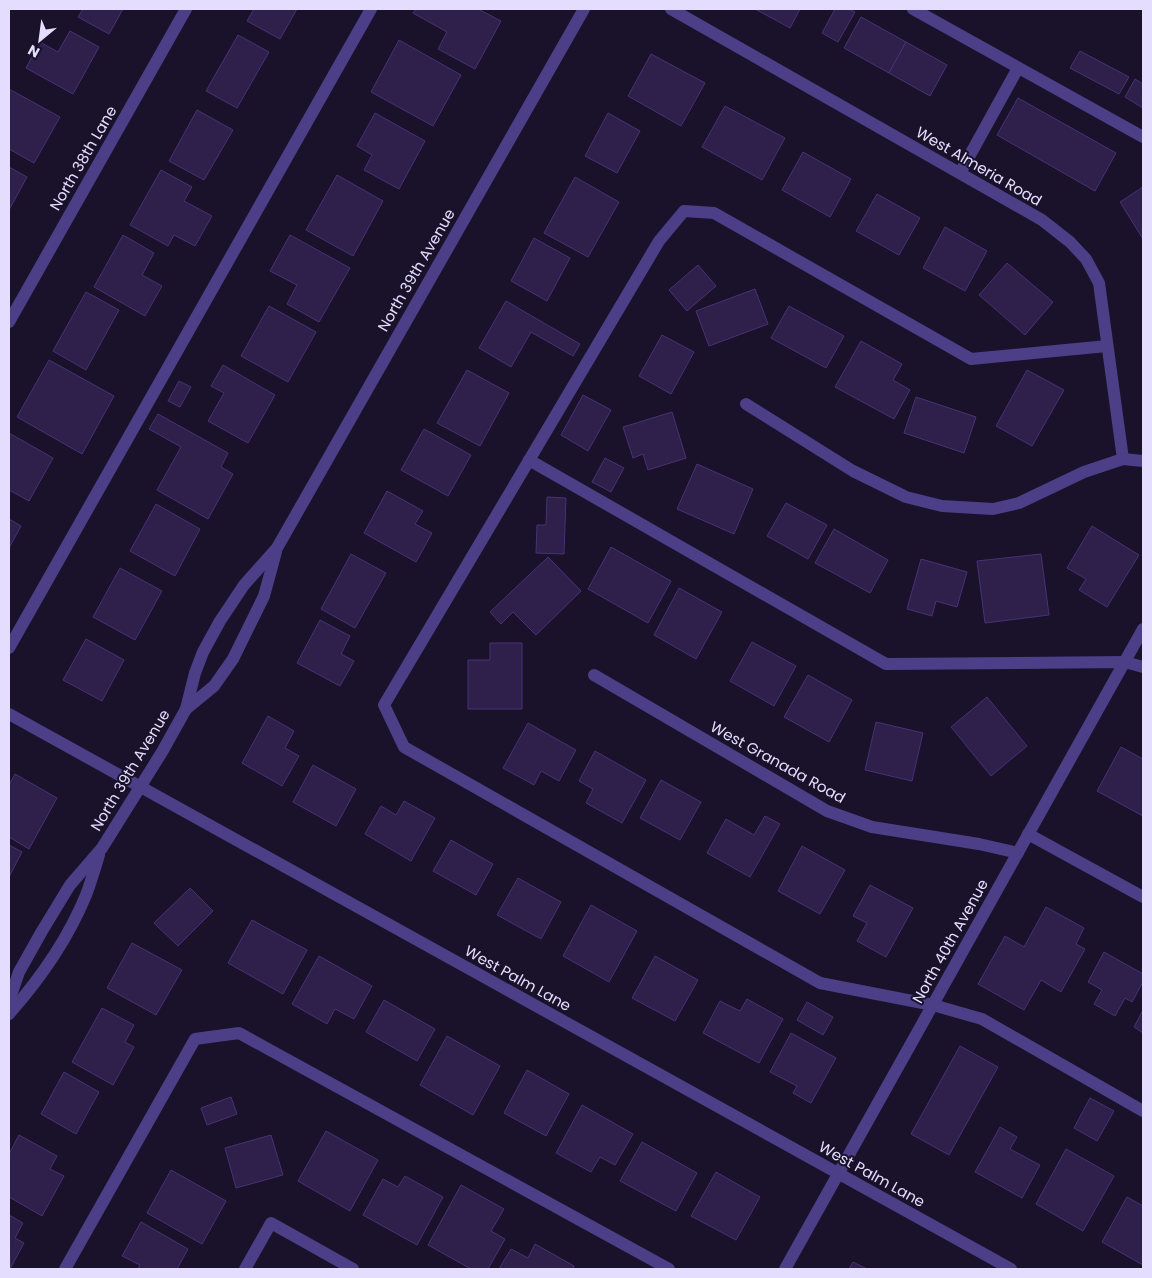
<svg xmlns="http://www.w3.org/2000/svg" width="1152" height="1278" font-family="Poppins,sans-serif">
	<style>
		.building { fill: #2e1f4b; stroke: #483276 }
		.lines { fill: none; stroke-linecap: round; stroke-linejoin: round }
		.service { stroke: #4c3f87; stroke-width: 12 }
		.minor { stroke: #4c3f87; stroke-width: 12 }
		.tertiary { stroke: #4c3f87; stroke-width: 12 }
		.labels { text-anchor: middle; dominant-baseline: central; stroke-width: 4; stroke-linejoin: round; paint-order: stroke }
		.street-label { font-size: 15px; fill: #e5ddfe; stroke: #19122a }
	</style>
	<rect width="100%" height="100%" fill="#19122a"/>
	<g class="building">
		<polygon points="83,9 123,9 109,34 78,17"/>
		<polygon points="254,9 297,9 280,39 247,21"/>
		<polygon points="416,9 478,9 501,21 475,69 438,49 447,32 413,13"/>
		<polygon points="755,9 800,9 790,28"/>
		<polygon points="835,9 848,9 855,12 838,42 822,33"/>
		<polygon points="861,17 906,42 889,73 844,48"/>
		<polygon points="70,31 99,47 73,94 26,68 40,42 58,52"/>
		<polygon points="238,35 269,52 237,108 206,91"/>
		<polygon points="399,40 461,75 433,126 371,92"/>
		<polygon points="906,42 947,65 930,96 889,73"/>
		<polygon points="1080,51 1129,77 1119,94 1070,68"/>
		<polygon points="651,54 705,83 681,126 628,96"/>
		<polygon points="1135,79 1143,84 1143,108 1125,97"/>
		<polygon points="9,89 60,117 34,163 9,149"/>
		<polygon points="1018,98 1116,153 1095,191 997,135"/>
		<polygon points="725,106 785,138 762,180 702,147"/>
		<polygon points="197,110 233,130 204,180 169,161"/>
		<polygon points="375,113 425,141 399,189 364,170 372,155 357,146"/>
		<polygon points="608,113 640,131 617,173 585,156"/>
		<polygon points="803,152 851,179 830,217 782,190"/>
		<polygon points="9,167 27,177 9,210"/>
		<polygon points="161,170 192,187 184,201 212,216 195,246 174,235 168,246 130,225"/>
		<polygon points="337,175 383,201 353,256 306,230"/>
		<polygon points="575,177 619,202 588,257 544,233"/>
		<polygon points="1143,187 1143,239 1120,202"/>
		<polygon points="877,194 920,218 899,255 856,231"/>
		<polygon points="945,227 987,251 965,291 923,268"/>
		<polygon points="123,235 154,253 142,275 162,286 145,316 94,287"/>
		<polygon points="290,235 350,268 319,322 287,304 297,285 270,271"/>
		<polygon points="534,238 570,258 547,301 511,281"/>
		<polygon points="1007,263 1053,302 1025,335 979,295"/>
		<polygon points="698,265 716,286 687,311 669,290"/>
		<polygon points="755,289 768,324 709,346 696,311"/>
		<polygon points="86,292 119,310 86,370 53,351"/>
		<polygon points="506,301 580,344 573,356 531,332 511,367 479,348"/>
		<polygon points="269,306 316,332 288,382 241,356"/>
		<polygon points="789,306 844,336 826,368 771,338"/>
		<polygon points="662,335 694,352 671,394 639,376"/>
		<polygon points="861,341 902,364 893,380 910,390 894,419 835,387"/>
		<polygon points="49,360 114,396 82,454 17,417"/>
		<polygon points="223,365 275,395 248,443 208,421 224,393 211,386"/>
		<polygon points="467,370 509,393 480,446 437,423"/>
		<polygon points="1027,370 1064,390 1032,446 996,426"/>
		<polygon points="179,381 191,387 180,407 168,401"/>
		<polygon points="583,395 611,410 588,451 561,435"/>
		<polygon points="916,397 976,417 964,453 904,433"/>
		<polygon points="672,412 686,458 648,470 643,454 633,458 623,427"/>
		<polygon points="158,414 228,453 221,467 233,474 208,519 157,490 181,447 149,429"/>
		<polygon points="424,429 471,455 448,496 401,470"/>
		<polygon points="9,433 53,458 29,501 9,490"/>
		<polygon points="605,458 624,468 611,492 592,482"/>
		<polygon points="697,464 753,489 734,534 677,509"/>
		<polygon points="387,491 423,511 415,524 432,533 416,562 364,533"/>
		<polygon points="547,497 566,498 564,554 536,553 537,525 546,525"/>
		<polygon points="786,503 827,525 808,559 767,536"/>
		<polygon points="156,504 200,529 175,576 130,551"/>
		<polygon points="9,519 21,526 9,548"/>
		<polygon points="1092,526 1139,555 1107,607 1079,590 1086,579 1067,568"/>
		<polygon points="834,529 888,560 870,593 815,563"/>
		<polygon points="611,547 671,581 648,623 588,589"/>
		<polygon points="351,554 386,573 355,628 321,609"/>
		<polygon points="1041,554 1049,615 985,623 977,561"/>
		<polygon points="548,557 581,591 536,635 513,612 501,624 490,612"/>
		<polygon points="921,559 967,572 957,607 936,601 932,616 907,609"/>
		<polygon points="120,568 162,591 135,640 93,617"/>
		<polygon points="679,588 722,612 696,659 654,635"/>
		<polygon points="320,620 350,636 341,654 354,661 340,686 297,663"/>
		<polygon points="86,639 124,660 102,701 63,680"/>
		<polygon points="752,642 796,666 774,706 730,681"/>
		<polygon points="490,643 522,643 522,709 468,709 468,660 490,660"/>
		<polygon points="808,675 852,700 829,742 784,717"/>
		<polygon points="987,697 1027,746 991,776 951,727"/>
		<polygon points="268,716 294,731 285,748 299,756 282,786 242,763"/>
		<polygon points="876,722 923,733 912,781 865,770"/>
		<polygon points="528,723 576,750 559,781 541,771 534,785 503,768"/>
		<polygon points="1121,747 1143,759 1143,816 1097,791"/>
		<polygon points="595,751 646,780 622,823 586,803 593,789 579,781"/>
		<polygon points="313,765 356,789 336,826 293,802"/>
		<polygon points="15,774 57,798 29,849 9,837 9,785"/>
		<polygon points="661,780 701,802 680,840 640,818"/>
		<polygon points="404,801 435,818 411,861 365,834 381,806 396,815"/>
		<polygon points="765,816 780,824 750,877 707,853 726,819 754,835"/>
		<polygon points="451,840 493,864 476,895 433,871"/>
		<polygon points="9,845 22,852 9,877"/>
		<polygon points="802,846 845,870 820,914 778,891"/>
		<polygon points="518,878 561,902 541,939 497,915"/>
		<polygon points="870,885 913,908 886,957 857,941 867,923 853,916"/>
		<polygon points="190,888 213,911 178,946 154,923"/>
		<polygon points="591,905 637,931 609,982 563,956"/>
		<polygon points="1046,907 1084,928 1076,944 1085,949 1061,992 1041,980 1024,1010 978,984 1005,936 1024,947"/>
		<polygon points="252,920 307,950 283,994 228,963"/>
		<polygon points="132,943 182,970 156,1015 107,988"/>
		<polygon points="1104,952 1143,974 1143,982 1132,1002 1125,998 1115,1016 1094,1004 1102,990 1088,982"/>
		<polygon points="319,956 372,986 354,1019 335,1009 327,1024 292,1004"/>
		<polygon points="655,956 698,980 675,1021 632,998"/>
		<polygon points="747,999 783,1019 759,1063 703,1033 720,1001 740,1011"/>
		<polygon points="384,1000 435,1029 417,1061 366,1032"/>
		<polygon points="807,1002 833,1017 823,1035 797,1020"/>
		<polygon points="102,1008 134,1025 125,1042 134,1047 113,1085 72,1062"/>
		<polygon points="1143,1010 1143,1033 1134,1027"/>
		<polygon points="791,1033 836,1058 811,1103 793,1093 797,1086 770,1072"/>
		<polygon points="447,1036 500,1066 473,1115 420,1085"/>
		<polygon points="960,1046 998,1067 949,1155 911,1134"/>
		<polygon points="527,1070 569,1094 546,1136 504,1113"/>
		<polygon points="64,1072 99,1092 76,1134 41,1114"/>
		<polygon points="231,1097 237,1114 207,1125 201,1108"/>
		<polygon points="1090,1098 1114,1111 1097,1141 1074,1128"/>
		<polygon points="582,1105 633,1134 615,1165 600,1157 591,1172 556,1153"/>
		<polygon points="1000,1127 1017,1137 1010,1149 1040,1165 1022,1198 975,1172"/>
		<polygon points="326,1131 378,1160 350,1211 298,1181"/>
		<polygon points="19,1135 57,1156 50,1169 64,1176 42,1216 9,1197 9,1154"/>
		<polygon points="271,1135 283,1175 236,1188 225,1148"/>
		<polygon points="642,1142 697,1173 676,1211 620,1181"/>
		<polygon points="1066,1149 1114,1176 1083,1231 1036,1204"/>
		<polygon points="171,1170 226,1201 202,1244 147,1213"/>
		<polygon points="716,1172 760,1197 736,1240 691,1216"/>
		<polygon points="405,1176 443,1197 417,1245 363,1215 383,1179 398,1187"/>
		<polygon points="461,1185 504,1209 491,1231 505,1239 488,1269 471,1269 428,1245"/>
		<polygon points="1127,1197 1143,1206 1143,1265 1102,1242"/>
		<polygon points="9,1215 23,1223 15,1238 24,1243 10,1269"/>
		<polygon points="141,1222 188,1249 177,1269 138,1269 140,1265 122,1256"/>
		<polygon points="535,1244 574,1266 573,1269 499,1269 511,1249 528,1258"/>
		<polygon points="853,1262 867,1269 849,1269"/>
	</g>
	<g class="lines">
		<g class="service">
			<polyline points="913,9 1143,137"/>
			<polyline points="1107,346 971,359 714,213 684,211 659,241 384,705 404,747 820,983 933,1005 982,1019 1143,1111"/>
			<polyline points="529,460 886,664 1125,662 1143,667"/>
			<polyline points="9,648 371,9"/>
			<polyline points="65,1269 195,1039 239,1033 669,1269"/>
		</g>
		<g class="minor">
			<polyline points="671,9 1042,220 1070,242 1086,259 1099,283 1123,459"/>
			<polyline points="960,173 1018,68"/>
			<polyline points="9,322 186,9"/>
			<polyline points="746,404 853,471 906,497 942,506 993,509 1019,503 1084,472 1123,459 1143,461"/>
			<polyline points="594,675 827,811 872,827 979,844 1018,853"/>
			<polyline points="9,714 1011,1269"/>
			<polyline points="1028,834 1143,897"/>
			<polyline points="245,1269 271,1223 353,1269"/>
			<polyline points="785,1269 1143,629"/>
		</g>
		<g class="tertiary">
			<polyline points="186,709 214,686 233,659 264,596 276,552"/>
			<polyline points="9,1001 19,972 42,931 70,885 102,848 162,752 186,709 195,673 203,652 220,621 244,585 277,548 584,9"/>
			<path d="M9,1014c31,-35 59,-75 77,-119 5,-13 9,-27 13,-40"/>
		</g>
	</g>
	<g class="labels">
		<g class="street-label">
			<text transform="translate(83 158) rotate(-60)">North 38th Lane</text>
			<text transform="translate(979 166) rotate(30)">West Almeria Road</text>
			<text transform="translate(416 270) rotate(-60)">North 39th Avenue</text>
			<text transform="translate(778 762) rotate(29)">West Granada Road</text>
			<text transform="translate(130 770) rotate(-59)">North 39th Avenue</text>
			<text transform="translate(950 941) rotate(-61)">North 40th Avenue</text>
			<text transform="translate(518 978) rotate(29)">West Palm Lane</text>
			<text transform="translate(872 1174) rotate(29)">West Palm Lane</text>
		</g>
	</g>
	<rect width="1152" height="1278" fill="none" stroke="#e5ddfe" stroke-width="20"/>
	<g transform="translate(40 40) rotate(209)" stroke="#19122a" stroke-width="4" paint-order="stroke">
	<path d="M0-4L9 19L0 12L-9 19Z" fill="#e5ddfe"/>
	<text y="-8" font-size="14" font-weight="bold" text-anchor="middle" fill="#e5ddfe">N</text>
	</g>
</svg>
